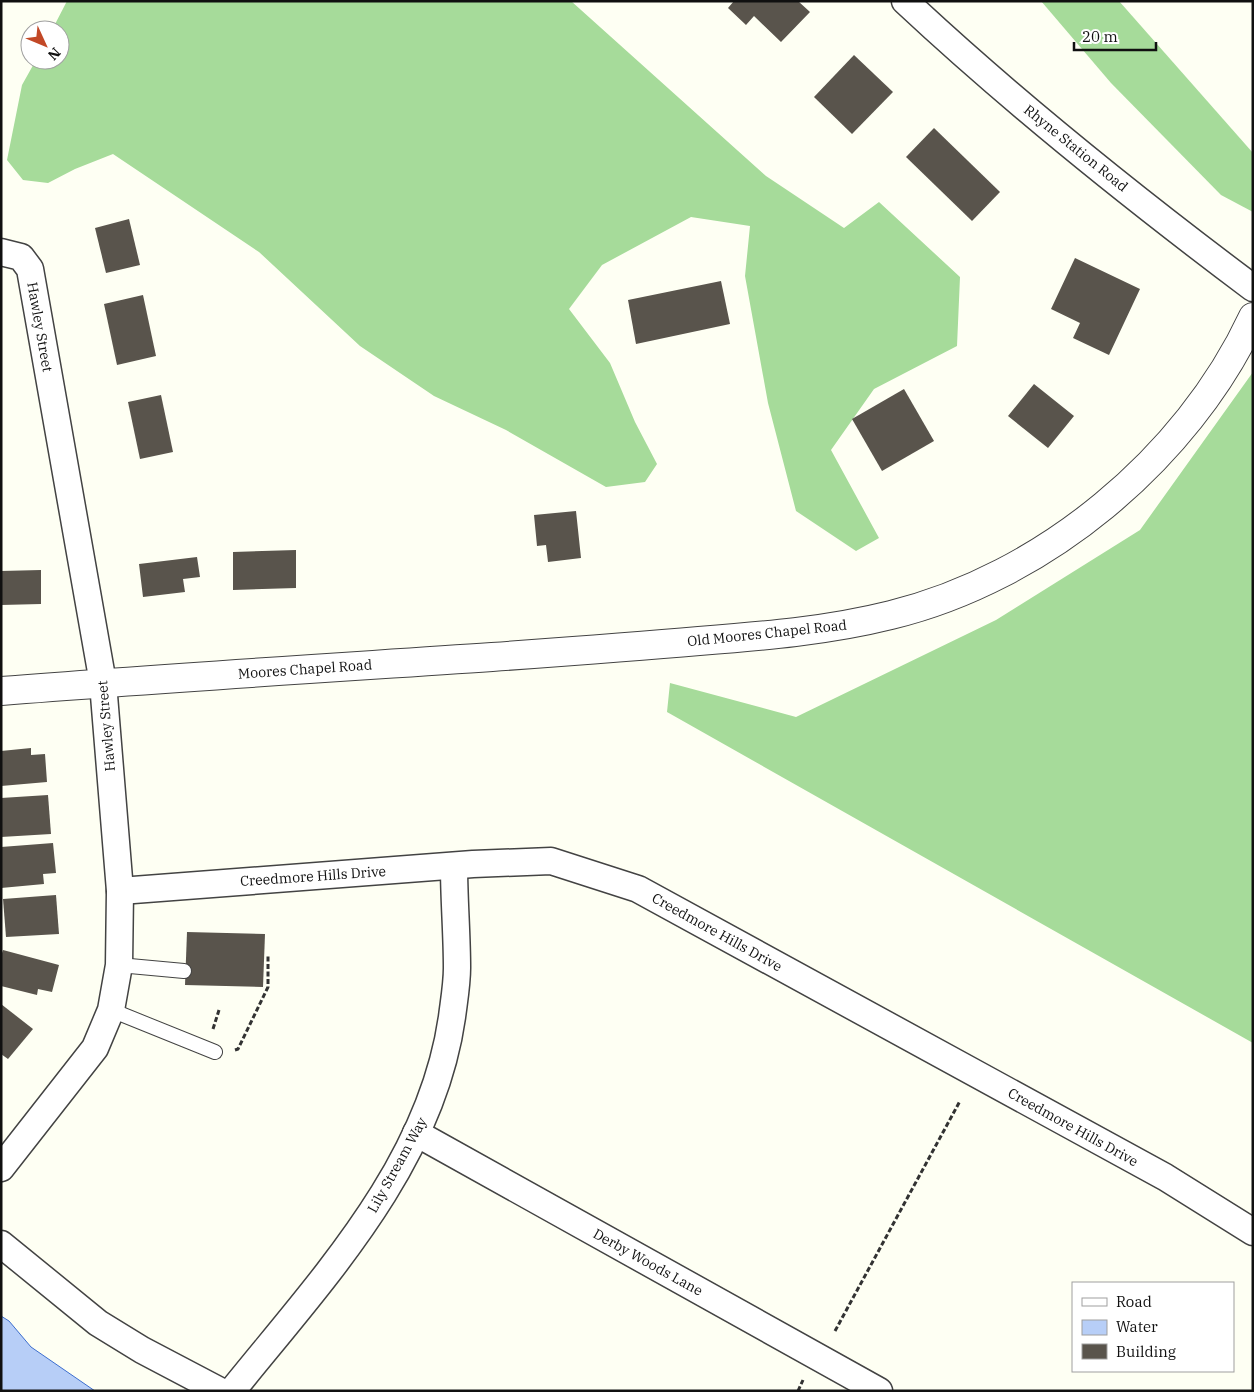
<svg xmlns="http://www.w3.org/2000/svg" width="1254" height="1392" font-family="'IBM Plex Serif',serif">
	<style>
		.forest { fill: #a6db9a }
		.water { fill: #b7cef7; stroke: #3d6ecf }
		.building { fill: #59544c }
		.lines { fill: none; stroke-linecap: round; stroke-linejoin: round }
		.service-casing { stroke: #434343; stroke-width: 16 }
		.minor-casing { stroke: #434343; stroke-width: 29 }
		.tertiary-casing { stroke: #434343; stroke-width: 30 }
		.path { stroke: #323232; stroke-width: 3; stroke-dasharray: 5 2.5; stroke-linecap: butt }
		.service { stroke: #fff; stroke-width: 14 }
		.minor { stroke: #fff; stroke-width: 26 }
		.tertiary { stroke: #fff; stroke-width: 28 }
		.labels { text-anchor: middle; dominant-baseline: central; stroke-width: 5; stroke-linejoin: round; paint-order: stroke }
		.street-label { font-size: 14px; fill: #101010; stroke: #fff }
	</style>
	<rect width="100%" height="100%" fill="#fefff3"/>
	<g class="forest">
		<polygon points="67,1 571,1 766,176 844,228 879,202 960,277 957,346 874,389 831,450 879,538 856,551 796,511 768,403 745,276 750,226 691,217 602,265 569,309 610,363 635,422 657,464 645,482 606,487 506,430 434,396 360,346 259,252 113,154 75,169 48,183 23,180 7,160 22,85 36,60 60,60 60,30 52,30"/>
		<polygon points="1041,1 1119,1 1253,153 1253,212 1221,195 1111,83"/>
		<polygon points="1253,372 1253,1043 667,712 670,683 796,717 996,620 1140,530"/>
	</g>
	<polygon class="water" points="1,1316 9,1321 31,1347 95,1391 1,1391"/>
	<g class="building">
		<polygon points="734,1 798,1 810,12 781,42 754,16 746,25 728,8"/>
		<polygon points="854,55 893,92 852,134 814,97"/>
		<polygon points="934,128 1000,192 972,221 906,157"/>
		<polygon points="129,219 140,265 106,273 95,228"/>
		<polygon points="1075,258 1140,289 1109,355 1073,338 1080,323 1051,309"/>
		<polygon points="721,281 730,324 636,344 628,300"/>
		<polygon points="143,295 156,356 117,365 104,304"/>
		<polygon points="1034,384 1074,416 1048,448 1008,416"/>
		<polygon points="904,389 934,441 882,471 852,419"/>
		<polygon points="161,395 173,452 140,459 128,402"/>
		<polygon points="576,511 581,558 548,562 546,545 537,546 534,515"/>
		<polygon points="296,550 296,588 233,590 233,552"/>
		<polygon points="197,557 200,577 183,579 185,592 143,597 139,564"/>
		<polygon points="41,570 41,604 1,605 1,571"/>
		<polygon points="31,748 31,755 45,754 47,782 1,786 1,751"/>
		<polygon points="48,795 51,834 1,837 1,798"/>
		<polygon points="53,843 56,873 43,874 44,884 1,888 1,847"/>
		<polygon points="56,895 59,934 6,937 3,899"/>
		<polygon points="187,932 265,934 263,987 185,985"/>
		<polygon points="3,950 59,965 52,992 38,989 37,995 1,986 1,956"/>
		<polygon points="1,1004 33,1029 8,1059 1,1054"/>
	</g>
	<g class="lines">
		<defs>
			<g id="service">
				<polyline points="119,965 184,971"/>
				<polyline points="111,1010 215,1052"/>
			</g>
			<g id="minor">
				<path d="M905,1c110,103 228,197 348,287"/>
				<polyline points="1,252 21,257 30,269 103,683 120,891 119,965 111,1010 95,1048 1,1168"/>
				<polyline points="120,891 473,864 551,861 638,889 1165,1177 1253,1232"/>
				<polyline points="416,1133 879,1391"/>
				<polyline points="1,1244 98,1323 142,1350 220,1391"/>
				<path d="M232,1391c90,-112 199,-226 220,-374 2,-16 5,-33 5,-49 0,-34 -3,-68 -3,-102"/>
			</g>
			<path id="tertiary" d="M1,691c164,-13 327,-23 491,-34 69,-5 138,-10 207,-16 64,-5 128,-10 192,-26 152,-37 296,-156 362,-298"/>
		</defs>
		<use href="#service" class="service-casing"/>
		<use href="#minor" class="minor-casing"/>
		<use href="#tertiary" class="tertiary-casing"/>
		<g class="path">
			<polyline points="213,1029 219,1010"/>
			<polyline points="235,1050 238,1049 268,987 268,954"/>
			<polyline points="835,1331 960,1101"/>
			<polyline points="798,1391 803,1380"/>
		</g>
		<use href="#service" class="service"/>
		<use href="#minor" class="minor"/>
		<use href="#tertiary" class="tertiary"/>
	</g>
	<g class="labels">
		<g class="street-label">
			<text transform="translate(1076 148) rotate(39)">Rhyne Station Road</text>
			<text transform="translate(40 327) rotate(80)">Hawley Street</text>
			<text transform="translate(767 633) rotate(-6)">Old Moores Chapel Road</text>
			<text transform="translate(305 669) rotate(-4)">Moores Chapel Road</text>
			<text transform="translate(106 726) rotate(-95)">Hawley Street</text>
			<text transform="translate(313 876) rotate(-4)">Creedmore Hills Drive</text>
			<text transform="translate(717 932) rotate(29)">Creedmore Hills Drive</text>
			<text transform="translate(1073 1127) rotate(29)">Creedmore Hills Drive</text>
			<text transform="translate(397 1165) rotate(-61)">Lily Stream Way</text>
			<text transform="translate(648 1262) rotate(29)">Derby Woods Lane</text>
		</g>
	</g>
	<rect width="1254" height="1392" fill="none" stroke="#101010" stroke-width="5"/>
	<rect x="1072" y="1282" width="162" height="90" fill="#ffffff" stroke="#9f9f9f"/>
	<rect x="1082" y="1298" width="25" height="8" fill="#ffffff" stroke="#9f9f9f"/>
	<text x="1116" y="1307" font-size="15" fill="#101010">Road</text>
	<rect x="1082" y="1320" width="25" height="15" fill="#b7cef7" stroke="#9f9f9f"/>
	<text x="1116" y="1332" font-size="15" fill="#101010">Water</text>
	<rect x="1082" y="1344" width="25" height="15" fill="#59544c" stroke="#9f9f9f"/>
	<text x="1116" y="1357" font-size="15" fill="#101010">Building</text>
	<g transform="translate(45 45) rotate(134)"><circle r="24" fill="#ffffff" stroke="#9f9f9f"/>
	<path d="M0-4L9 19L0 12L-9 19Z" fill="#c24826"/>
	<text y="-8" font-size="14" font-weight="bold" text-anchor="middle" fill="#101010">N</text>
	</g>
	<path d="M1074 42v8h82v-8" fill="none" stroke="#101010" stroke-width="2.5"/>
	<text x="1082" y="42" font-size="15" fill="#101010" stroke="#ffffff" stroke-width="4" paint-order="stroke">20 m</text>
</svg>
